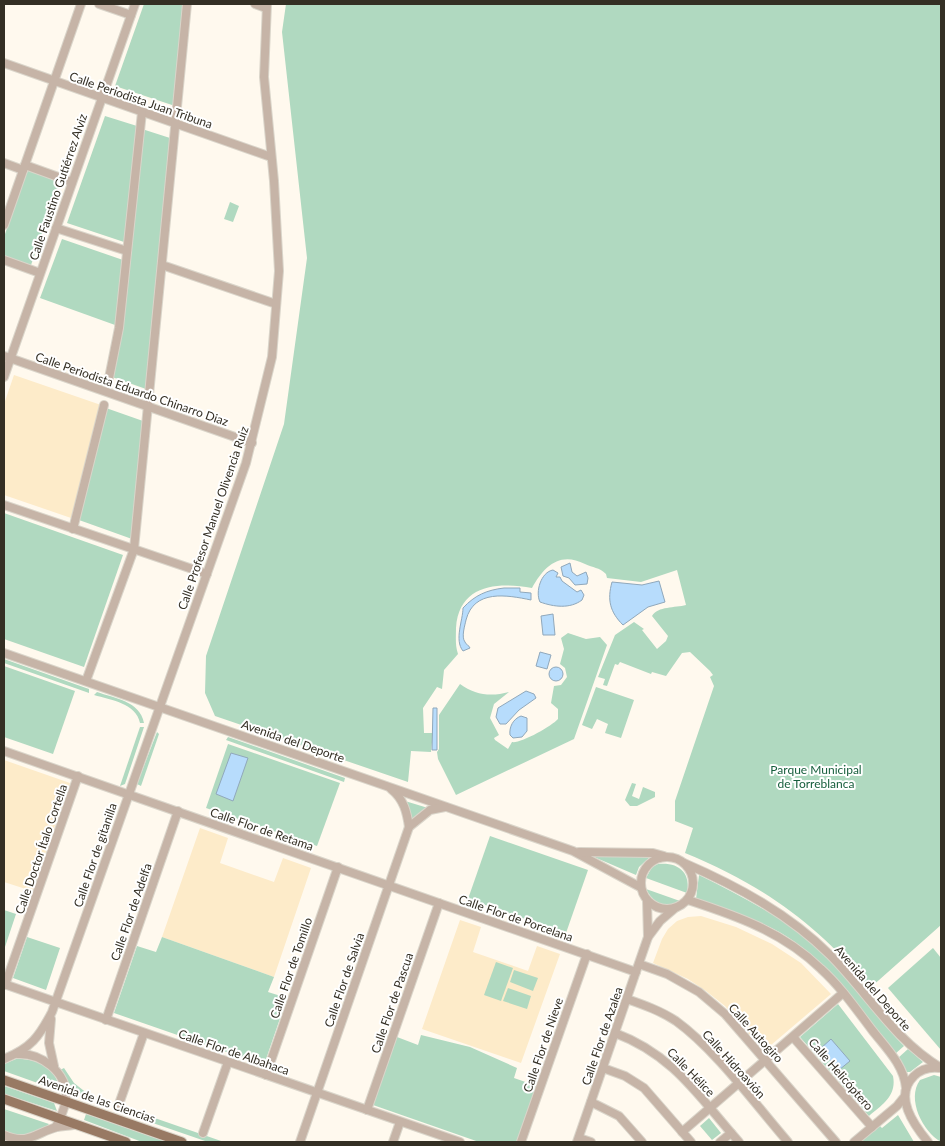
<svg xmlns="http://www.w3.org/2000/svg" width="945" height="1146" font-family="Lato,sans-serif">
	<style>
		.built { fill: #fdebc9 }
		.green { fill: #b0d9c0 }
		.water { fill: #b7dcfc; stroke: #90a8bb }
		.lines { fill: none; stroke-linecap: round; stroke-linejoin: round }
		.minor-casing { stroke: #dad5ca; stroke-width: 10 }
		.major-casing { stroke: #dad5ca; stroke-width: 11 }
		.minor { stroke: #c6b4a7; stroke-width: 8 }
		.major { stroke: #987963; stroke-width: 9 }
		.labels { text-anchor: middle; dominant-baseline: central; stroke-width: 4; stroke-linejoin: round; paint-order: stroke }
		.street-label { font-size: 12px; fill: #342f24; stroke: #fff }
		.park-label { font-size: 12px; fill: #165e3c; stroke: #fff }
	</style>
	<rect width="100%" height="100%" fill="#fff9ee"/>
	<g class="built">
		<polygon points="14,375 101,405 74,519 4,495 4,404"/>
		<polygon points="4,760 70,783 32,891 4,882"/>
		<polygon points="200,828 228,838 220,863 274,882 283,858 311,868 274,977 162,937"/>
		<polygon points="701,916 736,927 772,944 801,963 831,994 764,1051 725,1006 706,991 688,979 653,963 662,939 668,929 677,921 688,917"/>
		<polygon points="460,920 481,927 473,952 528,971 537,946 560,954 521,1063 422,1029"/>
	</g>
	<g class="green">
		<polygon points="144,4 184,4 175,106 115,86"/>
		<path d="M286,4h655v921l-71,63c-53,-64 -107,-103 -185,-135l8,-25 -18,-7v-20l39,-115 -4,-9 3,-2 -3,-4 -20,-19 -8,1 -16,23 -14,-4 -1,2 -31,-12 -2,3 -3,-1 -8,22 -4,-1 2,-6 -7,-2 17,-42 19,-13 10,7 -2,1 15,19 9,-8 2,-5 -16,-20c6,-10 23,-8 34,-11l-9,-35 -36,12 -34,-4 -1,-4c-7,-7 -13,-6 -21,-10 -25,-13 -41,2 -53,24 -34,-6 -73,-4 -76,40 0,9 -1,17 2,26l-14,16 -2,19 -5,-2 -14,21 1,25h9l-2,19 -20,-1 -3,31 -193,-66 -10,-23 1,-37 78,-232 23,-166 -25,-226z"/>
		<polygon points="105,116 137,126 124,242 67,223"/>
		<polygon points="142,129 170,138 146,389 112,377"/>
		<polygon points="27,170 60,181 31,265 4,256 4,237"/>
		<polygon points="230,202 239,206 233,222 224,219"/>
		<polygon points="62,239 123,260 115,325 40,298"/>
		<polygon points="106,408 143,421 132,539 79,520"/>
		<polygon points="4,513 123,555 84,667 4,639"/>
		<path d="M568,633l18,6 14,-2 7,8 -33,94 -118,56 -18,-36 -1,-7 2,-3v-34l21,-31c15,11 31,13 49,8l-15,12 -4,14 9,17 -5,3 1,2 13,9 4,-7c8,2 40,-16 46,-23v-10l-7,-6 3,-17 7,-1 6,-8 -2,-9 -5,-4 4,-15 -3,-11z"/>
		<polygon points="4,659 89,689 89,693 4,663"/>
		<polygon points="4,666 75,691 53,754 4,737"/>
		<polygon points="596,687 634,700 621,738 605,733 608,724 597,719 592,729 582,725"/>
		<path d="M97,692c17,6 43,9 47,31h-4c-4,-20 -29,-23 -46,-28z"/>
		<polygon points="140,727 144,727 125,784 120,786"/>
		<polygon points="157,732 159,734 141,786 137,784"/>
		<polygon points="228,737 345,778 344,782 226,740"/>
		<polygon points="228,744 340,783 317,846 206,808"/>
		<polygon points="632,783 636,784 632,796 639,799 643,787 655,792 655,797 637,806 630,806 625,800"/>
		<polygon points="405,801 428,808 410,821"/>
		<polygon points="490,836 588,870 566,933 468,899"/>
		<polygon points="651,856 639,867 636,875 594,857"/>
		<path d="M658,864c20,-2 33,8 29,29l-41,-15 6,-11z"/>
		<path d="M699,875c46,23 90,45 128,82 28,28 49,61 77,89l-9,8c-34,-43 -66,-93 -114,-121 -27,-15 -56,-24 -85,-34z"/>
		<path d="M646,889l34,12c-14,9 -27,2 -34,-12z"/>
		<polygon points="4,910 16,914 4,950"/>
		<polygon points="27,937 60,948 46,990 13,978"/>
		<polygon points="162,937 274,977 268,992 287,998 264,1065 114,1013 137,946 156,952"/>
		<polygon points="933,948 941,958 941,1050 888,988"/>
		<polygon points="496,962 513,968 501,1001 484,995"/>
		<polygon points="514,970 538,978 533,991 510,982"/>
		<polygon points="508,988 531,996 527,1009 503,1001"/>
		<path d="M838,1004l55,72c4,20 -11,29 -24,40l-69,-79z"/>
		<polygon points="421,1035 470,1047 517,1068 514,1078 537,1086 517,1142 479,1142 373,1105 397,1037 418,1045"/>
		<polygon points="908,1049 923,1062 910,1072 907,1072 898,1058"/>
		<path d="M16,1059c21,-1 41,9 44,32l-56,-20v-7z"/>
		<polygon points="64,1068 74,1083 88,1094 86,1098 71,1086 60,1070"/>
		<path d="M934,1075l7,2v65c-18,-10 -35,-43 -21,-62z"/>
		<polygon points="4,1086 54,1103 57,1111 4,1094"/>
		<polygon points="120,1106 224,1142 208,1142 118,1111"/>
		<path d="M4,1109l45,15c-12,14 -30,13 -45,8z"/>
		<polygon points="86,1114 167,1142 142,1142 84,1120"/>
		<polygon points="898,1115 914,1142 859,1142 879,1125 882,1128"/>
		<polygon points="709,1118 721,1133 712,1140 700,1126"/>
	</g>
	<g class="water">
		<polygon points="570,563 572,572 577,576 586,572 588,578 587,584 575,585 569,578 563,576 561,567"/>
		<path d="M553,570l5,3 -2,4h4l2,4 15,11 4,-2 3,5 -2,5c-12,9 -28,7 -42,2 -5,-10 1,-30 13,-32z"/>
		<path d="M659,581l6,21 -17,5 -25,18c-13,-13 -16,-25 -11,-43l30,3z"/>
		<path d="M504,588h16v4l11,1v7c-24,-5 -57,-11 -65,20 -1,5 -5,17 -1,22 1,3 4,3 5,6l-7,3c-9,-11 0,-31 0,-43 12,-13 24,-18 41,-20z"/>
		<polygon points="553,614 555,635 543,635 541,616"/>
		<polygon points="540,652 551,655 547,669 536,666"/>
		<circle cx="556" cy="674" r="7"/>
		<polygon points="526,691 534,694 536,698 519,710 506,724 500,724 496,717 498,708"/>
		<polygon points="433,708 437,708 437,750 432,750"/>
		<path d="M521,716l6,2v13l-5,6 -9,1 -3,-3c-1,-8 3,-16 11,-19z"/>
		<polygon points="231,753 248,758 233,801 216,794"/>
		<polygon points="831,1039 850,1061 839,1070 820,1049"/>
	</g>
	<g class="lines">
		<defs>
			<g id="minor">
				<polyline points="99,4 131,15"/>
				<polyline points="255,4 266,8"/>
				<polyline points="4,63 271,157"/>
				<polyline points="4,163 23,170"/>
				<polyline points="25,165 72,182"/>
				<polyline points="4,225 81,4"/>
				<polyline points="56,228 127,251"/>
				<polyline points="4,260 40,273"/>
				<polyline points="162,265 276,304"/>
				<polyline points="4,356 252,443"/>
				<polyline points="4,377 135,4"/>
				<polyline points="109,378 119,328 142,112"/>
				<polyline points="4,505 207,574"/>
				<polyline points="73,529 104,405"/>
				<polyline points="4,653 573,851 640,887"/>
				<polyline points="86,681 134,549 187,4"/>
				<polyline points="4,751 636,972"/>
				<path d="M391,789c13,10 16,24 18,38"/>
				<polyline points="579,852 653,853 664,856"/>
				<circle cx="667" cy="883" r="26"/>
				<path d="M684,863c53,23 105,51 146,92 39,39 63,84 111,113"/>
				<path d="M688,900c49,16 95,32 133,69 20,18 35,40 51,61 14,18 32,35 34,58"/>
				<polyline points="647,901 648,937"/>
				<polyline points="639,964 667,974 699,992 725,1014 836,1142"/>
				<polyline points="4,984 460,1142"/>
				<polyline points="5,985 78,776"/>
				<path d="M627,999c17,6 34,12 49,22 40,29 79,83 112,121"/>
				<polyline points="51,1019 49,1043 54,1066"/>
				<polyline points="106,1020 178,811"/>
				<path d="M615,1033c59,22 84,64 124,109"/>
				<polyline points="793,1037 872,1127"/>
				<path d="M18,1054c23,-1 49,18 48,43 0,11 -6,20 -10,30"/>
				<path d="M4,1059c27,-11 35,-22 48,-47l194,-549 26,-106 7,-86 -5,-90 -10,-104 3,-73"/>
				<polyline points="603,1068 625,1076 644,1088 691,1142"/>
				<polyline points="266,1075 338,867"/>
				<polyline points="591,1102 619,1116 642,1142"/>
				<polyline points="119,1104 144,1033"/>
				<polyline points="367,1110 439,903"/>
				<polyline points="682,1132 843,993"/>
				<polyline points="203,1133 228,1062"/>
				<path d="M4,1135c24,11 33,-3 53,-8 5,-1 11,-1 16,-2"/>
				<polyline points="579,1138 591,1142"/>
				<polyline points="300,1142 409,827 430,810 445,807"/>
				<polyline points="393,1142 400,1122"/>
				<polyline points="521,1142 587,954"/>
				<polyline points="577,1142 648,937 660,921 674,909"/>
				<polyline points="720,1142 731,1133"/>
				<polyline points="854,1142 897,1106 905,1096"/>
				<path d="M928,1142c-14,-17 -35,-46 -14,-66 7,-7 16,-9 25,-8"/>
			</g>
			<g id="major">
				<polyline points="4,1080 182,1142"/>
				<polyline points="4,1099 126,1142"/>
			</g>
		</defs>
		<use href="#minor" class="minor-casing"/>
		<use href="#major" class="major-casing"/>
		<use href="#minor" class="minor"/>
		<use href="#major" class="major"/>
	</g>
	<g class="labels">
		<g class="street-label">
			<text transform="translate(141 100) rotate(19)">Calle Periodista Juan Tribuna</text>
			<text transform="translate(58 187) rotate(-71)">Calle Faustino Gutiérrez Alviz</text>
			<text transform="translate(132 389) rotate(19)">Calle Periodista Eduardo Chinarro Diaz</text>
			<text transform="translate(213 518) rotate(-71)">Calle Profesor Manuel Olivencia Ruiz</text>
			<text transform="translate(293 741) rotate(19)">Avenida del Deporte</text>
			<text transform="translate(262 829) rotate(19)">Calle Flor de Retama</text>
			<text transform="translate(41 849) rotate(-71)">Calle Doctor Ítalo Cortella</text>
			<text transform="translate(95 855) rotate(-71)">Calle Flor de gitanilla</text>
			<text transform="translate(131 912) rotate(-71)">Calle Flor de Adelfa</text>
			<text transform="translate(516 918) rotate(19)">Calle Flor de Porcelana</text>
			<text transform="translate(291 968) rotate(-71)">Calle Flor de Tomillo</text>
			<text transform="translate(344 980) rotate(-71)">Calle Flor de Salvia</text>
			<text transform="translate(873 988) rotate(49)">Avenida del Deporte</text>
			<text transform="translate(392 1003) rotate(-71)">Calle Flor de Pascua</text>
			<text transform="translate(756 1033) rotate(48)">Calle Autogiro</text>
			<text transform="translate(602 1036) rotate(-71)">Calle Flor de Azalea</text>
			<text transform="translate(543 1045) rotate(-71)">Calle Flor de Nieve</text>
			<text transform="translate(234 1052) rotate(19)">Calle Flor de Albahaca</text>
			<text transform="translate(734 1064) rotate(48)">Calle Hidroavión</text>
			<text transform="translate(691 1072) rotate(46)">Calle Hélice</text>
			<text transform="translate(841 1074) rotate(49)">Calle Helicóptero</text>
			<text transform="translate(97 1099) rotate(19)">Avenida de las Ciencias</text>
		</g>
		<g class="park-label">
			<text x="816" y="769">Parque Municipal<tspan x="816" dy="14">de Torreblanca</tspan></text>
		</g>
	</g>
	<rect width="945" height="1146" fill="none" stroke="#342f24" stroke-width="10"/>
</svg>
